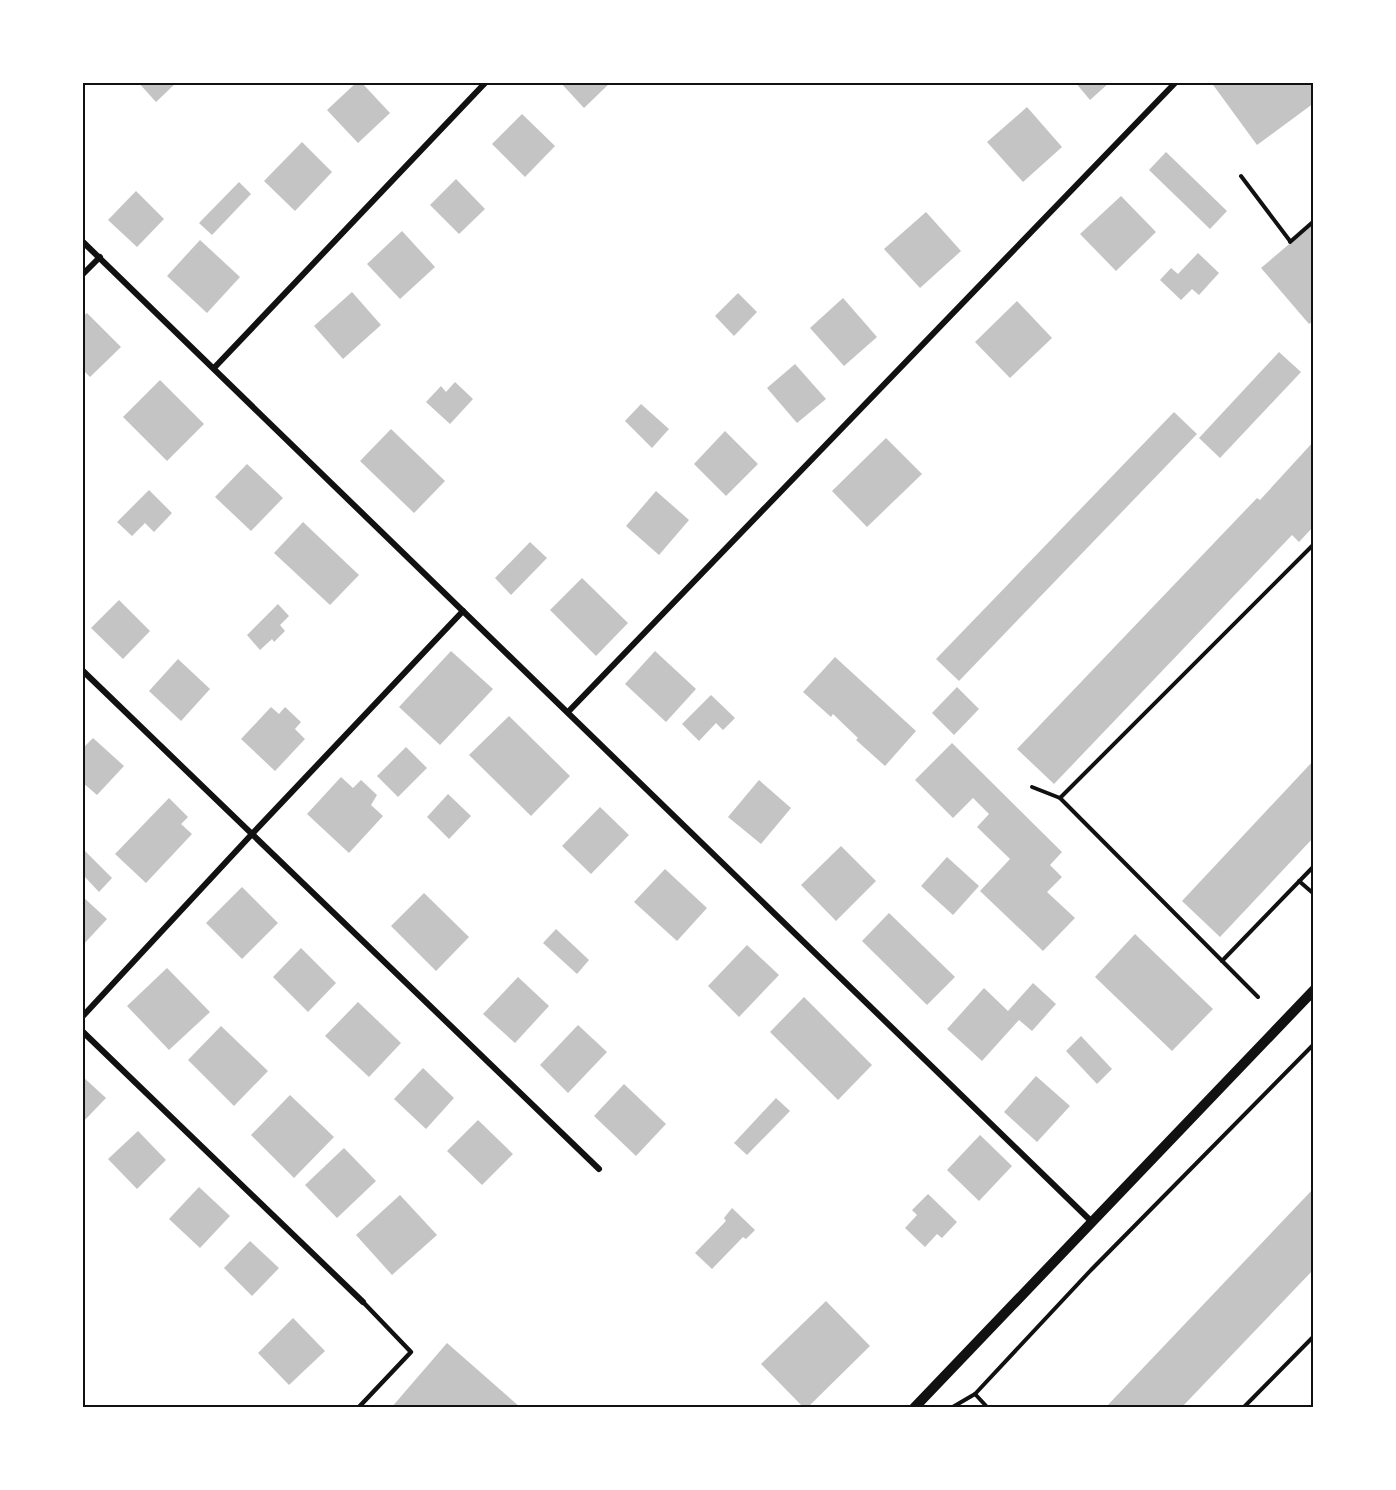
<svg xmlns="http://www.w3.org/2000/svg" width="1396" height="1490" font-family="'Noto Sans',sans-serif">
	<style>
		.building { fill: #c4c4c4 }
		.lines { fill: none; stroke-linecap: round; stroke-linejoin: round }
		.path { stroke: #111; stroke-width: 4 }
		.service { stroke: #111; stroke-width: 4.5 }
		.minor { stroke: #111; stroke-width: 6 }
		.tertiary { stroke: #111; stroke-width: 10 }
		.neatline { fill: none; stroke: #111; stroke-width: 2 }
	</style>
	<rect width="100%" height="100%" fill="#fff"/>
	<g class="building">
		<polygon points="138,82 177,82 156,102"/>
		<polygon points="357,82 361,82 390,113 358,143 327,110"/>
		<polygon points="560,82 611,82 584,108"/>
		<polygon points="1075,82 1110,82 1090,100"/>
		<polygon points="1211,82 1309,82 1314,89 1314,103 1257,145"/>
		<polygon points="1027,107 1062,147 1023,182 987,142"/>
		<polygon points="522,114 555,146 525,177 492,144"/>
		<polygon points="302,142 332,172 295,211 264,181"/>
		<polygon points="1166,152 1227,211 1210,229 1149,170"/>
		<polygon points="456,179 485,209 459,234 430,205"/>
		<polygon points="239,182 251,194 212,235 199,223"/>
		<polygon points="136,191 164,219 137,247 108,220"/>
		<polygon points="1121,196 1156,232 1116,271 1080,234"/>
		<polygon points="926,212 961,251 920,288 884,249"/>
		<polygon points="1314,223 1314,320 1309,324 1261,268"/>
		<polygon points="402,231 435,267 400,299 367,264"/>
		<polygon points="200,240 240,277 207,313 167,276"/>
		<polygon points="1198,253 1219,273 1199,295 1192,289 1181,300 1160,280 1171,268 1178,274"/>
		<polygon points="352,292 381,325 343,359 314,326"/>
		<polygon points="738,293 757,312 734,336 715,316"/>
		<polygon points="843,298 877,337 844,366 810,328"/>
		<polygon points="1017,301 1052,338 1010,378 975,342"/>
		<polygon points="87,313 121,347 90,377 82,369 82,317"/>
		<polygon points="1279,352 1301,372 1220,458 1199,438"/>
		<polygon points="795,364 826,399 797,423 767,388"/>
		<polygon points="160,380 204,424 167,461 123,417"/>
		<polygon points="455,382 473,399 450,424 426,402 441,386 446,392"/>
		<polygon points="641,404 669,429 652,448 625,421"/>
		<polygon points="1174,412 1197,434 959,681 936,659"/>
		<polygon points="391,429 445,481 414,513 360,461"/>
		<polygon points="725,431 758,464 726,496 694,464"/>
		<polygon points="886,438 922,474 867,527 832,491"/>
		<polygon points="1314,441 1314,526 1299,542 1292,535 1054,784 1017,749 1257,498 1260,500"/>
		<polygon points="247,464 283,498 251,531 215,497"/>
		<polygon points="149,490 172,513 154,532 145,523 132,536 117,522"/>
		<polygon points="656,491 689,520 659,555 626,526"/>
		<polygon points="303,522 359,575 330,605 274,553"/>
		<polygon points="530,542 547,558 511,595 495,578"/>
		<polygon points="582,578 628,623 596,656 550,610"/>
		<polygon points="119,600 150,631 123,659 91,628"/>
		<polygon points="278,604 289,616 280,625 285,631 274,642 272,639 260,650 247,635"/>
		<polygon points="451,651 493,689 440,745 399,707"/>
		<polygon points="655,651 696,689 666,722 625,684"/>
		<polygon points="835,657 916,731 885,766 856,740 858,738 833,714 831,717 803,692"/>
		<polygon points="178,659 210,689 181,721 149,691"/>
		<polygon points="957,687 979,709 954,735 932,713"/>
		<polygon points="711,695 735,718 723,730 716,723 699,741 682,724"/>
		<polygon points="271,707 279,714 285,707 301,722 295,729 305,739 275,771 241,739"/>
		<polygon points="509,716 570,776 531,816 469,755"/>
		<polygon points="93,738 124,766 97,795 82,782 82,749"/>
		<polygon points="952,743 1062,852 1050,865 1062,877 1047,892 1075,918 1043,951 980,891 1010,859 977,827 989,814 973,798 953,818 915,780"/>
		<polygon points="406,747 427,768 398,797 377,776"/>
		<polygon points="1314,760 1314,837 1220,937 1182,901"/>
		<polygon points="341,777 353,788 361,780 377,795 371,805 383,816 349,853 307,814"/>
		<polygon points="759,780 791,808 761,844 728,817"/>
		<polygon points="448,794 471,816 449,839 427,817"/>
		<polygon points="169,798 188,817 181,824 192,834 146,883 115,854"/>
		<polygon points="600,807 629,835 591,874 562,846"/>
		<polygon points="841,846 876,881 836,921 801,885"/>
		<polygon points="82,848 112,878 99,892 85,877 82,879"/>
		<polygon points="947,857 979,886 953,915 921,886"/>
		<polygon points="665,869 707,908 677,941 634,902"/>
		<polygon points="242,887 278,923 242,959 206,923"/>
		<polygon points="424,893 469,937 436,971 391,926"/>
		<polygon points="82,896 107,919 82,946"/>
		<polygon points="889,913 955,977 927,1005 862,941"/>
		<polygon points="556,929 589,960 577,974 543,943"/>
		<polygon points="1135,934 1213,1009 1172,1051 1095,977"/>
		<polygon points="747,945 779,975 739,1017 708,986"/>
		<polygon points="301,948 336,983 308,1012 273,977"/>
		<polygon points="167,968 210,1012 169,1050 127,1006"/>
		<polygon points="518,977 549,1006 515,1043 483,1014"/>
		<polygon points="1033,983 1056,1004 1032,1031 1019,1020 982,1061 947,1029 984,988 1008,1011"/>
		<polygon points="804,997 872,1065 838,1100 770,1032"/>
		<polygon points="358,1002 401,1043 369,1077 325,1036"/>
		<polygon points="578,1025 607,1052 568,1093 540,1065"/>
		<polygon points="221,1026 268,1071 234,1106 188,1060"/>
		<polygon points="1081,1036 1112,1069 1097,1084 1066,1051"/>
		<polygon points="423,1068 454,1098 426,1129 394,1099"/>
		<polygon points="82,1076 106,1098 82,1123"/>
		<polygon points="1036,1076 1070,1106 1037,1142 1004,1112"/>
		<polygon points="624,1084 666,1124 636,1156 594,1116"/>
		<polygon points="290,1095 334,1137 294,1178 251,1135"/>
		<polygon points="776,1098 790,1111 747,1155 734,1143"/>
		<polygon points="478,1120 513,1154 482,1185 447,1151"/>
		<polygon points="138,1131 166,1160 137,1189 108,1159"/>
		<polygon points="980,1135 1012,1166 979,1201 947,1170"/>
		<polygon points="344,1148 376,1181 337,1218 305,1185"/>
		<polygon points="199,1187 230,1216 200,1248 169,1219"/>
		<polygon points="1314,1188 1314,1269 1181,1408 1105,1408"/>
		<polygon points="928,1194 957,1222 942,1238 937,1234 925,1247 905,1228 917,1215 912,1210"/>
		<polygon points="400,1195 437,1235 392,1275 356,1235"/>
		<polygon points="732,1208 755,1230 746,1239 743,1237 712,1269 695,1253 726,1221 724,1218"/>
		<polygon points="250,1241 279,1268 252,1296 224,1268"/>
		<polygon points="826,1301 870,1346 807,1408 804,1408 761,1364"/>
		<polygon points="293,1318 325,1351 289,1385 258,1353"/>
		<polygon points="447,1343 521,1408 391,1408"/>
	</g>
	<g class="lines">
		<g class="path">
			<polyline points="1241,176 1290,241"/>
			<polyline points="1290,242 1314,221"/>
			<polyline points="1032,787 1060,798"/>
			<polyline points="1299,881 1314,894"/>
			<polyline points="1222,961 1314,866"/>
			<polyline points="1258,997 1060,798 1314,544"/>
			<polyline points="975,1394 988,1408"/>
			<polyline points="951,1408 975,1394 1091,1270 1314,1044"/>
			<polyline points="1243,1408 1314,1336"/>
		</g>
		<polyline class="service" points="358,1408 411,1352 363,1302"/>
		<g class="minor">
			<polyline points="82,241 1092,1222"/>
			<polyline points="82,275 100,257"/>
			<polyline points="214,368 486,82"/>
			<polyline points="82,670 599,1169"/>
			<polyline points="568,712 1176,82"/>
			<polyline points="82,1017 252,834 463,611"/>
			<polyline points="82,1031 363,1302"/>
		</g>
		<polyline class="tertiary" points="914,1408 1314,990"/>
	</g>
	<rect width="1396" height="1490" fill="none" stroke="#ffffff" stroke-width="168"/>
	<rect x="84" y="84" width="1228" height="1322" class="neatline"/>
</svg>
